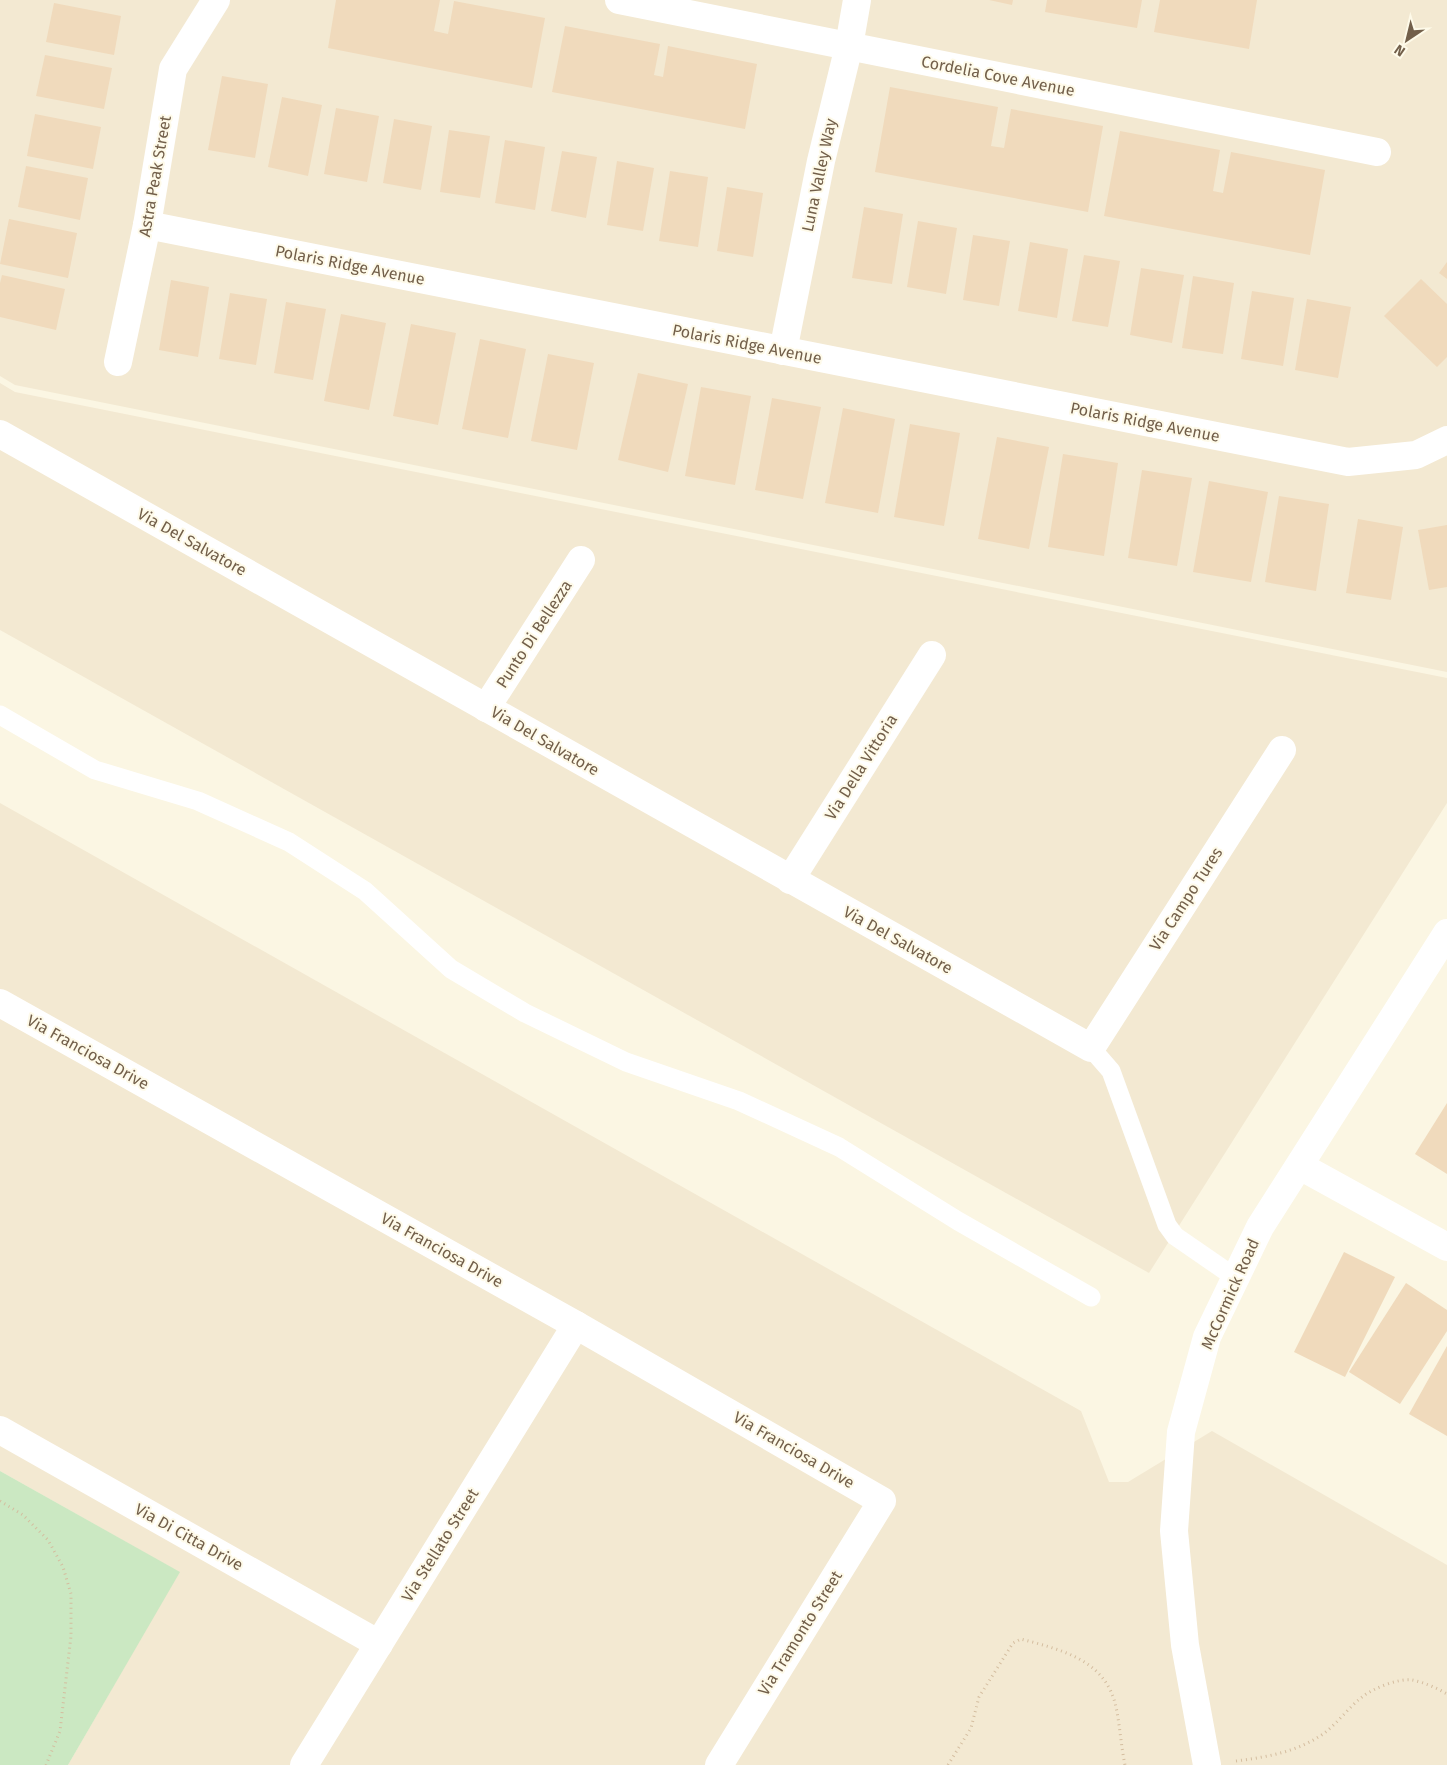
<svg xmlns="http://www.w3.org/2000/svg" width="1447" height="1765" font-family="'Fira Sans',sans-serif">
	<style>
		.residential { fill: #f3e9d2 }
		.green { fill: #cbe8c2 }
		.building { fill: #f0dabc }
		.lines { fill: none; stroke-linecap: round; stroke-linejoin: round }
		.path { stroke: #d4bd9f; stroke-width: 3; stroke-dasharray: 1 4; stroke-linecap: butt }
		.lane { stroke: #fff; stroke-width: 19 }
		.street { stroke: #fff; stroke-width: 28 }
		.secondary { stroke: #fff; stroke-width: 28 }
		.labels { text-anchor: middle; dominant-baseline: central; stroke-width: 4; stroke-linejoin: round; paint-order: stroke }
		.street-label { font-size: 16px; fill: #725f4a; stroke: #fefae9 }
	</style>
	<rect width="100%" height="100%" fill="#fbf6e3"/>
	<g class="residential">
		<polygon points="0,0 1447,0 1447,672 15,385 0,376"/>
		<polygon points="0,383 15,392 1447,678 1447,803 1149,1273 0,630"/>
		<polygon points="0,803 1081,1411 1109,1482 1128,1482 1212,1431 1447,1565 1447,1765 68,1765 179,1572 0,1471"/>
	</g>
	<polygon class="green" points="0,1471 180,1572 68,1765 0,1765"/>
	<g class="building">
		<polygon points="336,0 440,0 434,31 448,34 454,1 545,18 532,88 328,48"/>
		<polygon points="989,0 1013,0 1012,5"/>
		<polygon points="1047,0 1142,0 1137,28 1045,12"/>
		<polygon points="1160,0 1257,0 1249,49 1154,32"/>
		<polygon points="54,3 121,16 114,55 46,42"/>
		<polygon points="565,26 660,44 654,75 663,77 668,46 757,64 745,129 552,92"/>
		<polygon points="45,55 112,68 104,109 36,96"/>
		<polygon points="222,76 268,84 255,158 208,150"/>
		<polygon points="890,87 998,107 991,146 1004,148 1011,109 1103,126 1088,212 875,172"/>
		<polygon points="282,97 322,105 308,176 268,167"/>
		<polygon points="336,108 379,116 367,182 324,174"/>
		<polygon points="35,114 101,127 93,169 27,156"/>
		<polygon points="394,119 432,126 421,190 383,183"/>
		<polygon points="449,130 490,136 480,198 440,192"/>
		<polygon points="1120,131 1220,150 1213,191 1223,193 1231,152 1325,170 1310,255 1104,216"/>
		<polygon points="505,140 545,147 535,210 495,203"/>
		<polygon points="562,151 597,157 586,218 551,211"/>
		<polygon points="617,161 654,168 643,231 607,225"/>
		<polygon points="26,166 88,178 80,220 18,207"/>
		<polygon points="670,171 708,177 698,247 659,241"/>
		<polygon points="727,187 763,193 753,257 717,251"/>
		<polygon points="864,207 903,214 892,284 852,278"/>
		<polygon points="9,219 77,233 68,278 0,264"/>
		<polygon points="918,221 957,228 946,294 907,287"/>
		<polygon points="973,235 1010,241 999,306 963,300"/>
		<polygon points="1030,242 1068,249 1057,318 1018,311"/>
		<polygon points="1084,255 1120,261 1108,327 1072,321"/>
		<polygon points="1447,262 1447,279 1439,273"/>
		<polygon points="1141,268 1184,275 1172,343 1130,335"/>
		<polygon points="2,275 65,289 56,330 0,317 0,283"/>
		<polygon points="1193,276 1234,283 1223,354 1182,348"/>
		<polygon points="1421,279 1447,304 1447,357 1437,367 1384,316"/>
		<polygon points="171,280 209,287 198,357 159,350"/>
		<polygon points="1252,291 1294,298 1283,366 1241,359"/>
		<polygon points="230,293 267,299 256,365 219,359"/>
		<polygon points="1307,299 1351,307 1338,378 1295,370"/>
		<polygon points="286,302 326,309 313,380 274,373"/>
		<polygon points="341,314 386,323 369,410 324,401"/>
		<polygon points="411,324 456,333 438,425 393,416"/>
		<polygon points="480,339 526,349 508,438 462,429"/>
		<polygon points="548,354 594,363 577,450 531,441"/>
		<polygon points="638,373 688,384 668,472 618,460"/>
		<polygon points="701,387 751,396 735,485 685,476"/>
		<polygon points="772,398 821,407 803,499 755,490"/>
		<polygon points="843,408 895,419 878,513 825,503"/>
		<polygon points="910,424 960,433 944,526 894,517"/>
		<polygon points="997,437 1049,447 1029,549 978,539"/>
		<polygon points="1063,454 1118,463 1104,556 1048,547"/>
		<polygon points="1142,470 1192,478 1177,566 1128,558"/>
		<polygon points="1209,481 1268,492 1251,582 1193,572"/>
		<polygon points="1279,496 1329,504 1316,591 1265,582"/>
		<polygon points="1358,519 1403,527 1391,600 1346,593"/>
		<polygon points="1447,525 1447,587 1429,590 1418,530"/>
		<polygon points="1447,1103 1447,1174 1415,1154"/>
		<polygon points="1344,1252 1395,1277 1345,1377 1294,1352"/>
		<polygon points="1406,1283 1447,1310 1447,1331 1400,1404 1349,1372"/>
		<polygon points="1447,1346 1447,1436 1409,1414"/>
	</g>
	<g class="lines">
		<g class="path">
			<polyline points="0,1501 23,1515 48,1540 63,1567 71,1594 71,1636 60,1731 46,1765"/>
			<path d="M1236,1761c31,-4 61,-9 87,-27 14,-10 25,-26 39,-37 10,-8 36,-19 50,-17 11,2 25,8 35,14"/>
			<path d="M948,1765l23,-37 8,-31 34,-54 8,-4c41,11 85,21 95,68 4,19 5,39 9,58"/>
		</g>
		<g class="lane">
			<polyline points="0,715 95,770 198,801 289,842 365,891 451,969 525,1013 626,1062 739,1101 839,1147 958,1221 1091,1297"/>
			<polyline points="1091,1048 1111,1071 1167,1225 1175,1236 1236,1278"/>
		</g>
		<g class="street">
			<polyline points="619,0 1377,152"/>
			<polyline points="147,225 1348,462 1416,455 1447,440"/>
			<polyline points="783,351 821,161 849,46 857,0"/>
			<polyline points="118,362 147,225 173,69 216,0"/>
			<polyline points="0,434 1091,1048 1282,750"/>
			<polyline points="486,708 581,560"/>
			<polyline points="790,880 932,655"/>
			<polyline points="0,1003 576,1325 882,1501 719,1765"/>
			<polyline points="1300,1166 1447,1247"/>
			<polyline points="0,1430 379,1644"/>
			<polyline points="304,1765 576,1325"/>
		</g>
		<polyline class="secondary" points="1207,1765 1185,1645 1174,1531 1181,1432 1207,1337 1260,1227 1447,933"/>
	</g>
	<g class="labels">
		<g class="street-label">
			<text transform="translate(998 76) rotate(11)">Cordelia Cove Avenue</text>
			<text transform="translate(819 175) rotate(-78)">Luna Valley Way</text>
			<text transform="translate(155 176) rotate(-80)">Astra Peak Street</text>
			<text transform="translate(350 265) rotate(11)">Polaris Ridge Avenue</text>
			<text transform="translate(747 344) rotate(11)">Polaris Ridge Avenue</text>
			<text transform="translate(1145 422) rotate(11)">Polaris Ridge Avenue</text>
			<text transform="translate(192 542) rotate(29)">Via Del Salvatore</text>
			<text transform="translate(534 634) rotate(-57)">Punto Di Bellezza</text>
			<text transform="translate(545 741) rotate(30)">Via Del Salvatore</text>
			<text transform="translate(861 767) rotate(-58)">Via Della Vittoria</text>
			<text transform="translate(1186 899) rotate(-57)">Via Campo Tures</text>
			<text transform="translate(898 940) rotate(29)">Via Del Salvatore</text>
			<text transform="translate(88 1052) rotate(29)">Via Franciosa Drive</text>
			<text transform="translate(442 1250) rotate(29)">Via Franciosa Drive</text>
			<text transform="translate(1230 1294) rotate(-66)">McCormick Road</text>
			<text transform="translate(794 1450) rotate(30)">Via Franciosa Drive</text>
			<text transform="translate(189 1537) rotate(29)">Via Di Citta Drive</text>
			<text transform="translate(440 1545) rotate(-58)">Via Stellato Street</text>
			<text transform="translate(800 1633) rotate(-58)">Via Tramonto Street</text>
		</g>
	</g>
	<g transform="translate(1407 40) rotate(215)" stroke="#fefae9" stroke-width="4" paint-order="stroke">
	<path d="M0-4L9 19L0 12L-9 19Z" fill="#725f4a"/>
	<text y="-8" font-size="14" font-weight="bold" text-anchor="middle" fill="#725f4a">N</text>
	</g>
</svg>
